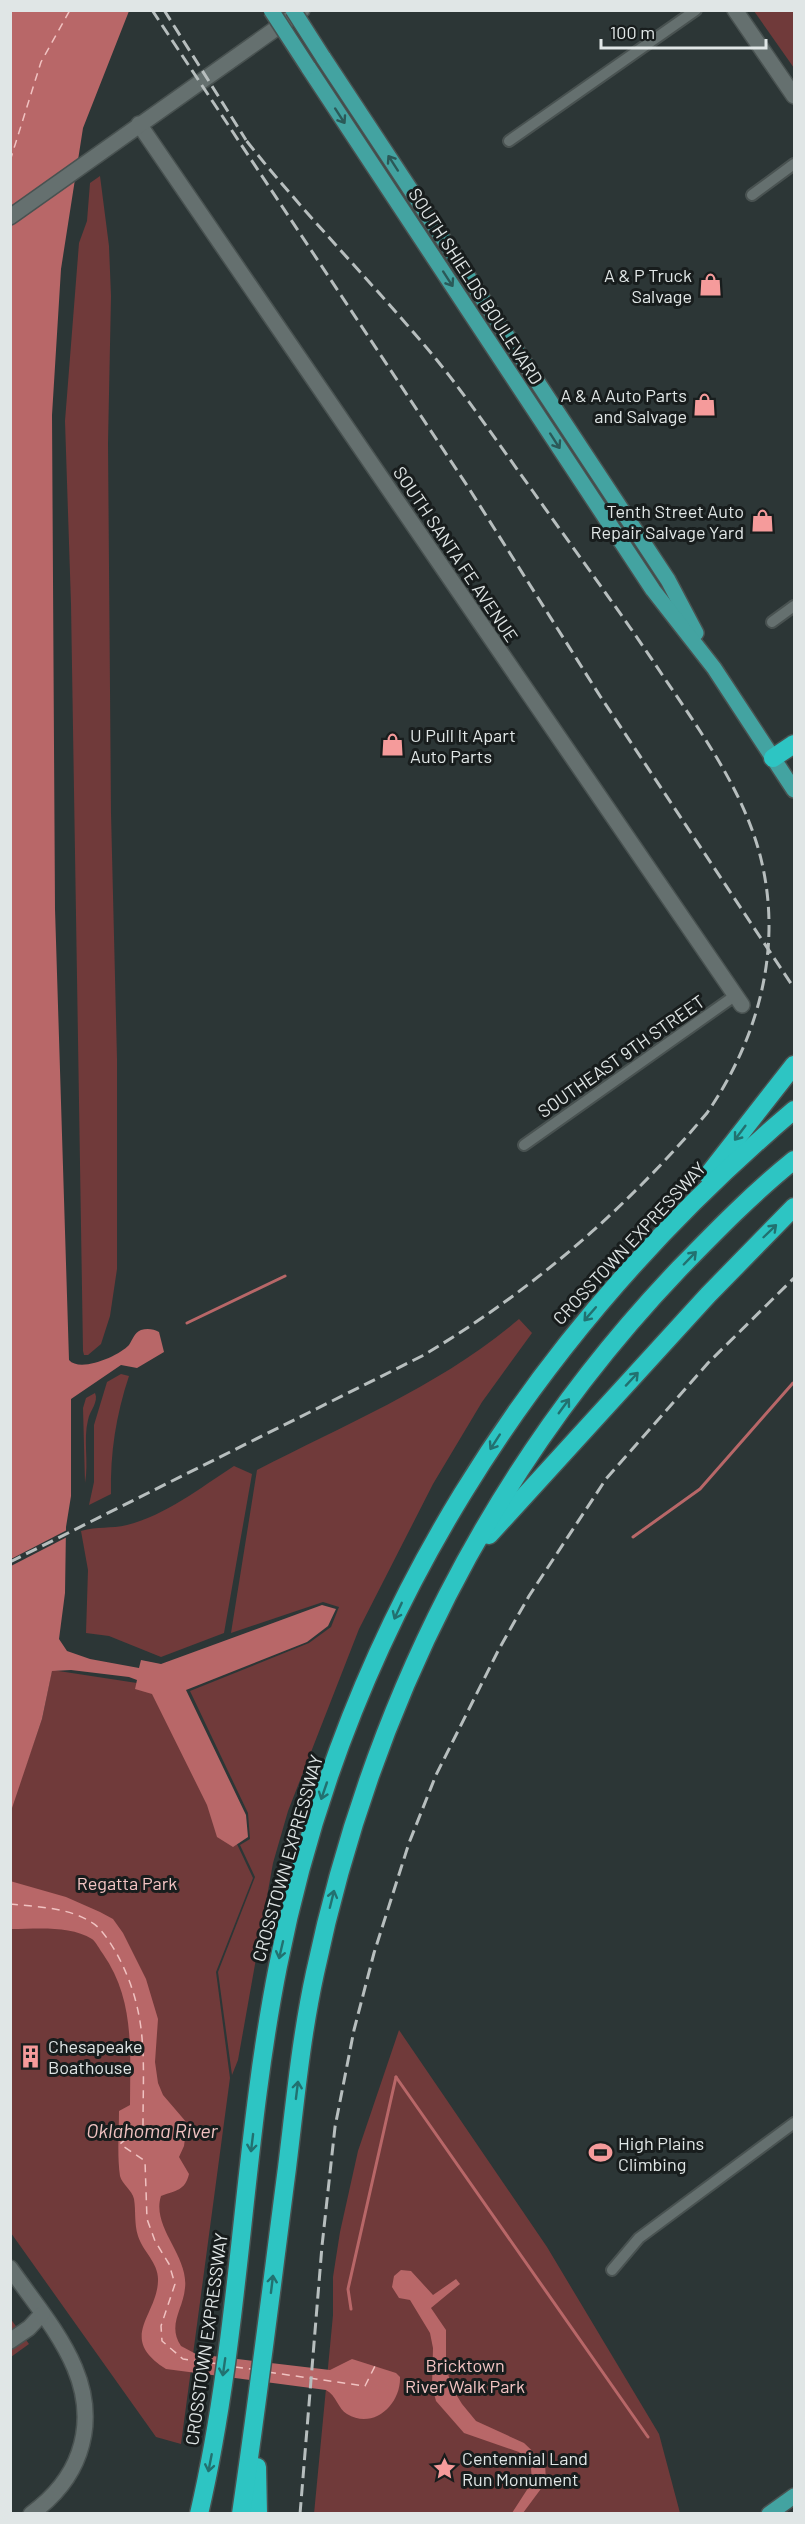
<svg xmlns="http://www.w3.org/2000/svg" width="805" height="2524" font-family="Barlow,sans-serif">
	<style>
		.green { fill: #703a3a }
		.water { fill: #b86768 }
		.pier { fill: #2c3636 }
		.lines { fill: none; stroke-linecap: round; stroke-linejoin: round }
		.stream { stroke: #b86768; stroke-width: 3 }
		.ferry { stroke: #f0c2c1; stroke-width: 1.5; stroke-dasharray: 8 6; stroke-linecap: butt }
		.street-casing { stroke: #495251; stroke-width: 14 }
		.secondary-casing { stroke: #495251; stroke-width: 18 }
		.primary-casing { stroke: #495251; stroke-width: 18 }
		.highway-casing { stroke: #495251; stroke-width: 21 }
		.street { stroke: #65706f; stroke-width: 10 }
		.secondary { stroke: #65706f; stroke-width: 15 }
		.primary { stroke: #43a3a1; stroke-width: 15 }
		.highway { stroke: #2dc5c3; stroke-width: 18 }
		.rail { stroke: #b7bebe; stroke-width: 3; stroke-dasharray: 12 6; stroke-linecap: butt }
		.primary-bridge-casing { stroke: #495251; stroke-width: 18; stroke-linecap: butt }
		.primary-bridge { stroke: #43a3a1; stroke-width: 15 }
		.oneway { stroke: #2b5958 }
		.oneway2 { stroke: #227170 }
		.labels { text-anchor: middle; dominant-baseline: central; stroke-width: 6; stroke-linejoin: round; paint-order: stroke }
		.poi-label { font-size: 18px; fill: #e0e6e6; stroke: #181d1d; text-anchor: start }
		.street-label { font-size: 18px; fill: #e0e6e6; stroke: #181d1d }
		.park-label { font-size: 18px; fill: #f3c4c3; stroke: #181d1d }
		.water-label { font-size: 20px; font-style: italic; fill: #f0c2c1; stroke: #181d1d }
	</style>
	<rect width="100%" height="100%" fill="#2c3636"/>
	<g class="green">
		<polygon points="754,11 794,11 794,68"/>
		<polygon points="100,176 109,246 111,296 108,443 111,813 117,1059 117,1269 110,1316 101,1344 88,1355 84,1355 83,1351 71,604 65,421 79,243 87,221 90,183"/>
		<path d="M519,1319l13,14 -50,69 -49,82 -74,145 -71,182 -15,52 -35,197 -6,15 -14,-103 37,-95 -15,-32 10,-6 -2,-26 -58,-122 119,-48 22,-16 8,-20 -16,-5 -92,31 26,-163c89,-46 185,-85 262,-151z"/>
		<path d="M121,1374l8,2c-13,39 -19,77 -18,118l-22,11 5,-23v-57l13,-43z"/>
		<path d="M95,1393c4,9 -5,17 -7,27 -5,20 1,42 -3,63l-2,-75 3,-10z"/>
		<path d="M234,1466l18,8 -28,159 -63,24 -52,-21 -23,-3 2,-63 -7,-39c16,-5 30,-2 46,-6 39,-10 73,-37 107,-59z"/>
		<polygon points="52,1670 163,1687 253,1878 216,1972 230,2078 181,2444 156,2437 11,2233 10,1811 42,1719"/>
		<polygon points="399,2030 547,2247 659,2434 680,2513 314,2514 333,2315 333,2277 340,2232 358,2151"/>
		<polygon points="10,2318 29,2344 11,2357 10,2357"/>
	</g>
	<g class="water">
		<path d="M11,11h118l-46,117 -22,141 -9,146 3,494 14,451c11,13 50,-4 60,-15 4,-6 5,-12 12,-15 6,-2 13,-1 18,2l5,20 -27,16 -16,-3 -50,34v97l-5,31 -1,66 -6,46 8,12 23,8 49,9 2,-8 20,4 161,-59 14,4 -8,17 -21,16 -121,48 60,125 2,22 -15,10 -16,-10 -10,-32 -55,-111 -17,-5 2,-9 -8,-3 -58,-7 -19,1 -10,48 -31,92z"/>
		<path d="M10,1881l56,16 34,15 13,7 10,14 23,46 12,40 -3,43 3,21 5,12 24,28 -3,23 -5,11 10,17c-4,17 -13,16 -28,22 -10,31 28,60 24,92 -2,22 -18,37 -4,58l15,8 134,16 22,-11 44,14 4,4c1,28 -27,53 -53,37 -9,-5 -10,-18 -21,-24l-160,-21c-49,-31 -9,-53 -8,-88 1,-18 -15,-29 -20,-45 -4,-13 -2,-25 -4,-37 -2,-9 -12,-15 -14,-23 -3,-21 -1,-44 -1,-65l11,-6c0,-54 5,-105 -27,-151 -3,-4 -7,-12 -11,-15 -22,-14 -56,-10 -81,-10z"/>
		<polygon points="401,2270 411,2271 433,2295 456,2279 460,2284 431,2308 446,2330 446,2365 451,2386 462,2404 476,2421 524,2443 545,2463 546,2482 523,2513 512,2513 532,2482 531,2468 519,2452 464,2433 436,2401 432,2386 433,2348 430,2333 410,2300 399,2298 392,2287 394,2276"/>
	</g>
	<polygon class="pier" points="69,1529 69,1536 11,1566 11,1559"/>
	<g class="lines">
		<g class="stream">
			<polyline points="187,1323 285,1276"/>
			<polyline points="633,1537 700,1489 793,1383"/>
			<polyline points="396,2077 648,2437"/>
			<polyline points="351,2309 348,2289 396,2077"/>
		</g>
		<g class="ferry">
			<polyline points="10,161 41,62 70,10"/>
			<path d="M10,1904c27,3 57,3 81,18 10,5 20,22 26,32 32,60 26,106 26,171l-23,19 25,17 2,58 8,22 14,23 6,20 -14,42 1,15 21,18 36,5"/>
			<polyline points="235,2367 251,2369"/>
			<polyline points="268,2372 365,2386 375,2366"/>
		</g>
		<defs>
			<g id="street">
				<polyline points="509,141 696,10"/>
				<polyline points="752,195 794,164"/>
				<polyline points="772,622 794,606"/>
				<polyline points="524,1145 736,995"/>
				<polyline points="612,2270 639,2238 794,2123"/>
			</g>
			<g id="secondary">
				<polyline points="735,10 794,96"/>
				<polyline points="139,124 742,1005"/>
				<polyline points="10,217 302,10"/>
				<path d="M10,2268c39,56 94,113 69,185 -9,26 -26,45 -48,61"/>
				<polyline points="10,2341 29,2328 42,2314"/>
			</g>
			<g id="primary">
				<polyline points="323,57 668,580 696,633"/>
				<polyline points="308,67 653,590 714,668 794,790"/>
				<polyline points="769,2514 794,2496"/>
			</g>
			<g id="highway">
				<polyline points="773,758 794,744"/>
				<polyline points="708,1175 794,1065"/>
				<polyline points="489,1535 708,1295 794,1207"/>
				<polyline points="257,2467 258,2514"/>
				<path d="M199,2514c42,-180 43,-367 79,-548 67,-341 253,-633 516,-856"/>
				<path d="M241,2514c17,-115 31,-231 46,-346 8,-65 14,-131 28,-195 56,-266 176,-507 364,-704 37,-38 74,-76 115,-109"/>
			</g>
		</defs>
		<use href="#street" class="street-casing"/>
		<use href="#secondary" class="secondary-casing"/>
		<use href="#primary" class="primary-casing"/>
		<use href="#highway" class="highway-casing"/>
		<use href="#street" class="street"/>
		<use href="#secondary" class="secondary"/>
		<use href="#primary" class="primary"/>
		<use href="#highway" class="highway"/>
		<g class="rail">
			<polyline points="152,10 470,490 600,696 794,988"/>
			<polyline points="164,10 246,140"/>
			<path d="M10,1562l412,-206c109,-64 204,-147 285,-243 51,-74 76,-164 54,-254 -18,-73 -67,-136 -108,-198 -39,-58 -81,-114 -121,-171 -32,-44 -62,-89 -96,-131 -62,-75 -131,-144 -191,-220"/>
			<polyline points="300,2514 322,2246 335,2127 354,2030 374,1953 409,1843 436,1775 499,1649 529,1596 606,1479 708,1363 794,1278"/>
		</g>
		<defs>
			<g id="primary-bridge">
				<polyline points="271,10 308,67"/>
				<polyline points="293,10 323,57"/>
			</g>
		</defs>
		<use href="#primary-bridge" class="primary-bridge-casing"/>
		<use href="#primary-bridge" class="primary-bridge"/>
	</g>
	<defs><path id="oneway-shaft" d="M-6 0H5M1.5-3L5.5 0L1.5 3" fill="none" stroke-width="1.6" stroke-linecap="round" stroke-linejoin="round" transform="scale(1.5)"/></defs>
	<g class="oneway">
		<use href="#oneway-shaft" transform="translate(340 116) rotate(57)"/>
		<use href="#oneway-shaft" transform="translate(393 163) rotate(-123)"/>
		<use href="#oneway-shaft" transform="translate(448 279) rotate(57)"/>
		<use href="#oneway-shaft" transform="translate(555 441) rotate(57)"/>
	</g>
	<g class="oneway2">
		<use href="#oneway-shaft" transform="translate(740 1133) rotate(127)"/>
		<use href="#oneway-shaft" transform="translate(770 1231) rotate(-44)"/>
		<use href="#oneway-shaft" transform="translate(690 1258) rotate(-46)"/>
		<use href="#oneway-shaft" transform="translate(590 1314) rotate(131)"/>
		<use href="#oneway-shaft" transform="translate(632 1379) rotate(-47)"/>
		<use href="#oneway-shaft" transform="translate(564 1406) rotate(-54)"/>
		<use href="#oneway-shaft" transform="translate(495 1442) rotate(123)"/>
		<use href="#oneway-shaft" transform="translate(398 1611) rotate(115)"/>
		<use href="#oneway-shaft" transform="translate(324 1791) rotate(109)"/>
		<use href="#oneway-shaft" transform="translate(332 1899) rotate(-76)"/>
		<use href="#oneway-shaft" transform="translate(281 1950) rotate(103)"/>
		<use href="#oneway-shaft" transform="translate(297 2090) rotate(-83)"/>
		<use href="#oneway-shaft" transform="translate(252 2143) rotate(97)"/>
		<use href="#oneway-shaft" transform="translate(272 2284) rotate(-83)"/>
		<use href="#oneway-shaft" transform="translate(224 2367) rotate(98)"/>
		<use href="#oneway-shaft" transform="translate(210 2463) rotate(101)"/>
	</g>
	<defs>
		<symbol id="shop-bare" viewBox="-9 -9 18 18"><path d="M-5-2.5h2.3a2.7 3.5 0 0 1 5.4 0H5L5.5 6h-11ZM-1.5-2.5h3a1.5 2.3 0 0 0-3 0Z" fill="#f59b9b" stroke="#181d1d" stroke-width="2.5" paint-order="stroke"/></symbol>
		<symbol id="building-bare" viewBox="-9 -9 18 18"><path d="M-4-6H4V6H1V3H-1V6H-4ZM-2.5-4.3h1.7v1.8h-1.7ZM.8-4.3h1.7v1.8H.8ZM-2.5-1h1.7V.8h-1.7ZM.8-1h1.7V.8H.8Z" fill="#f59b9b" stroke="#181d1d" stroke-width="2.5" paint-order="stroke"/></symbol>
		<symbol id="stadium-bare" viewBox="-9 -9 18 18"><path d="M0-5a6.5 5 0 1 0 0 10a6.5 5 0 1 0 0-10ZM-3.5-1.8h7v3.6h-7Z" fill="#f59b9b" stroke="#181d1d" stroke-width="2.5" paint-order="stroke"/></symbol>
		<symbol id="sight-bare" viewBox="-9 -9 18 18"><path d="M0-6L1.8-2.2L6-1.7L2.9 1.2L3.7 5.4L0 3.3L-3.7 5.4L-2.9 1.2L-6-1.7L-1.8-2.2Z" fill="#f59b9b" stroke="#181d1d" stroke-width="2.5" paint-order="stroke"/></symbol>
	</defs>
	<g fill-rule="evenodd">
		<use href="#shop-bare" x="694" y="268" width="33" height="33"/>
		<use href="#shop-bare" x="688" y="388" width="33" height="33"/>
		<use href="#shop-bare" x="746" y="504" width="33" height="33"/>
		<use href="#shop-bare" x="376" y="728" width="33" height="33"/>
		<use href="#building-bare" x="14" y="2040" width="33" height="33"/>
		<use href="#stadium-bare" x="584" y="2136" width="33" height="33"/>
		<use href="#sight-bare" x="428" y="2452" width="33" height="33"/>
	</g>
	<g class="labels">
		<g class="poi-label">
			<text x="692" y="275" text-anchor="end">A &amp; P Truck<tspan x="692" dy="21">Salvage</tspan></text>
			<text x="687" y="395" text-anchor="end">A &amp; A Auto Parts<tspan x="687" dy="21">and Salvage</tspan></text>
			<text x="744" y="511" text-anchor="end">Tenth Street Auto<tspan x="744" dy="21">Repair Salvage Yard</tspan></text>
			<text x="410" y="735">U Pull It Apart<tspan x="410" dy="21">Auto Parts</tspan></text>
			<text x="48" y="2046">Chesapeake<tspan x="48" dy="21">Boathouse</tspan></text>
			<text x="618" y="2143">High Plains<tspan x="618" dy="21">Climbing</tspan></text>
			<text x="462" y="2458">Centennial Land<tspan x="462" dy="21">Run Monument</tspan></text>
		</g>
		<g class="street-label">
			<text transform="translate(476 286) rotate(57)">SOUTH SHIELDS BOULEVARD</text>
			<text transform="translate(456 554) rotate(56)">SOUTH SANTA FE AVENUE</text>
			<text transform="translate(621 1056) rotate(-35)">SOUTHEAST 9TH STREET</text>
			<text transform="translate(629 1243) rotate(-47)">CROSSTOWN EXPRESSWAY</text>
			<text transform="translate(287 1858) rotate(-74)">CROSSTOWN EXPRESSWAY</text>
			<text transform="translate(206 2339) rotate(-82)">CROSSTOWN EXPRESSWAY</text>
		</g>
		<g class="park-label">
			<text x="127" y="1883">Regatta Park</text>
			<text x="465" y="2365">Bricktown<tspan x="465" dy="21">River Walk Park</tspan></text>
		</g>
		<g class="water-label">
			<text x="152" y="2130">Oklahoma River</text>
		</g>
	</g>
	<rect width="805" height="2524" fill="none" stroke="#e0e6e6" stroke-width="24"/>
	<path d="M601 39v9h165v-9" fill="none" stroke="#e0e6e6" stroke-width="3"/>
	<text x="610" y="39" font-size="18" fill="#e0e6e6" stroke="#181d1d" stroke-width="4.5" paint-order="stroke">100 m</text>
</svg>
